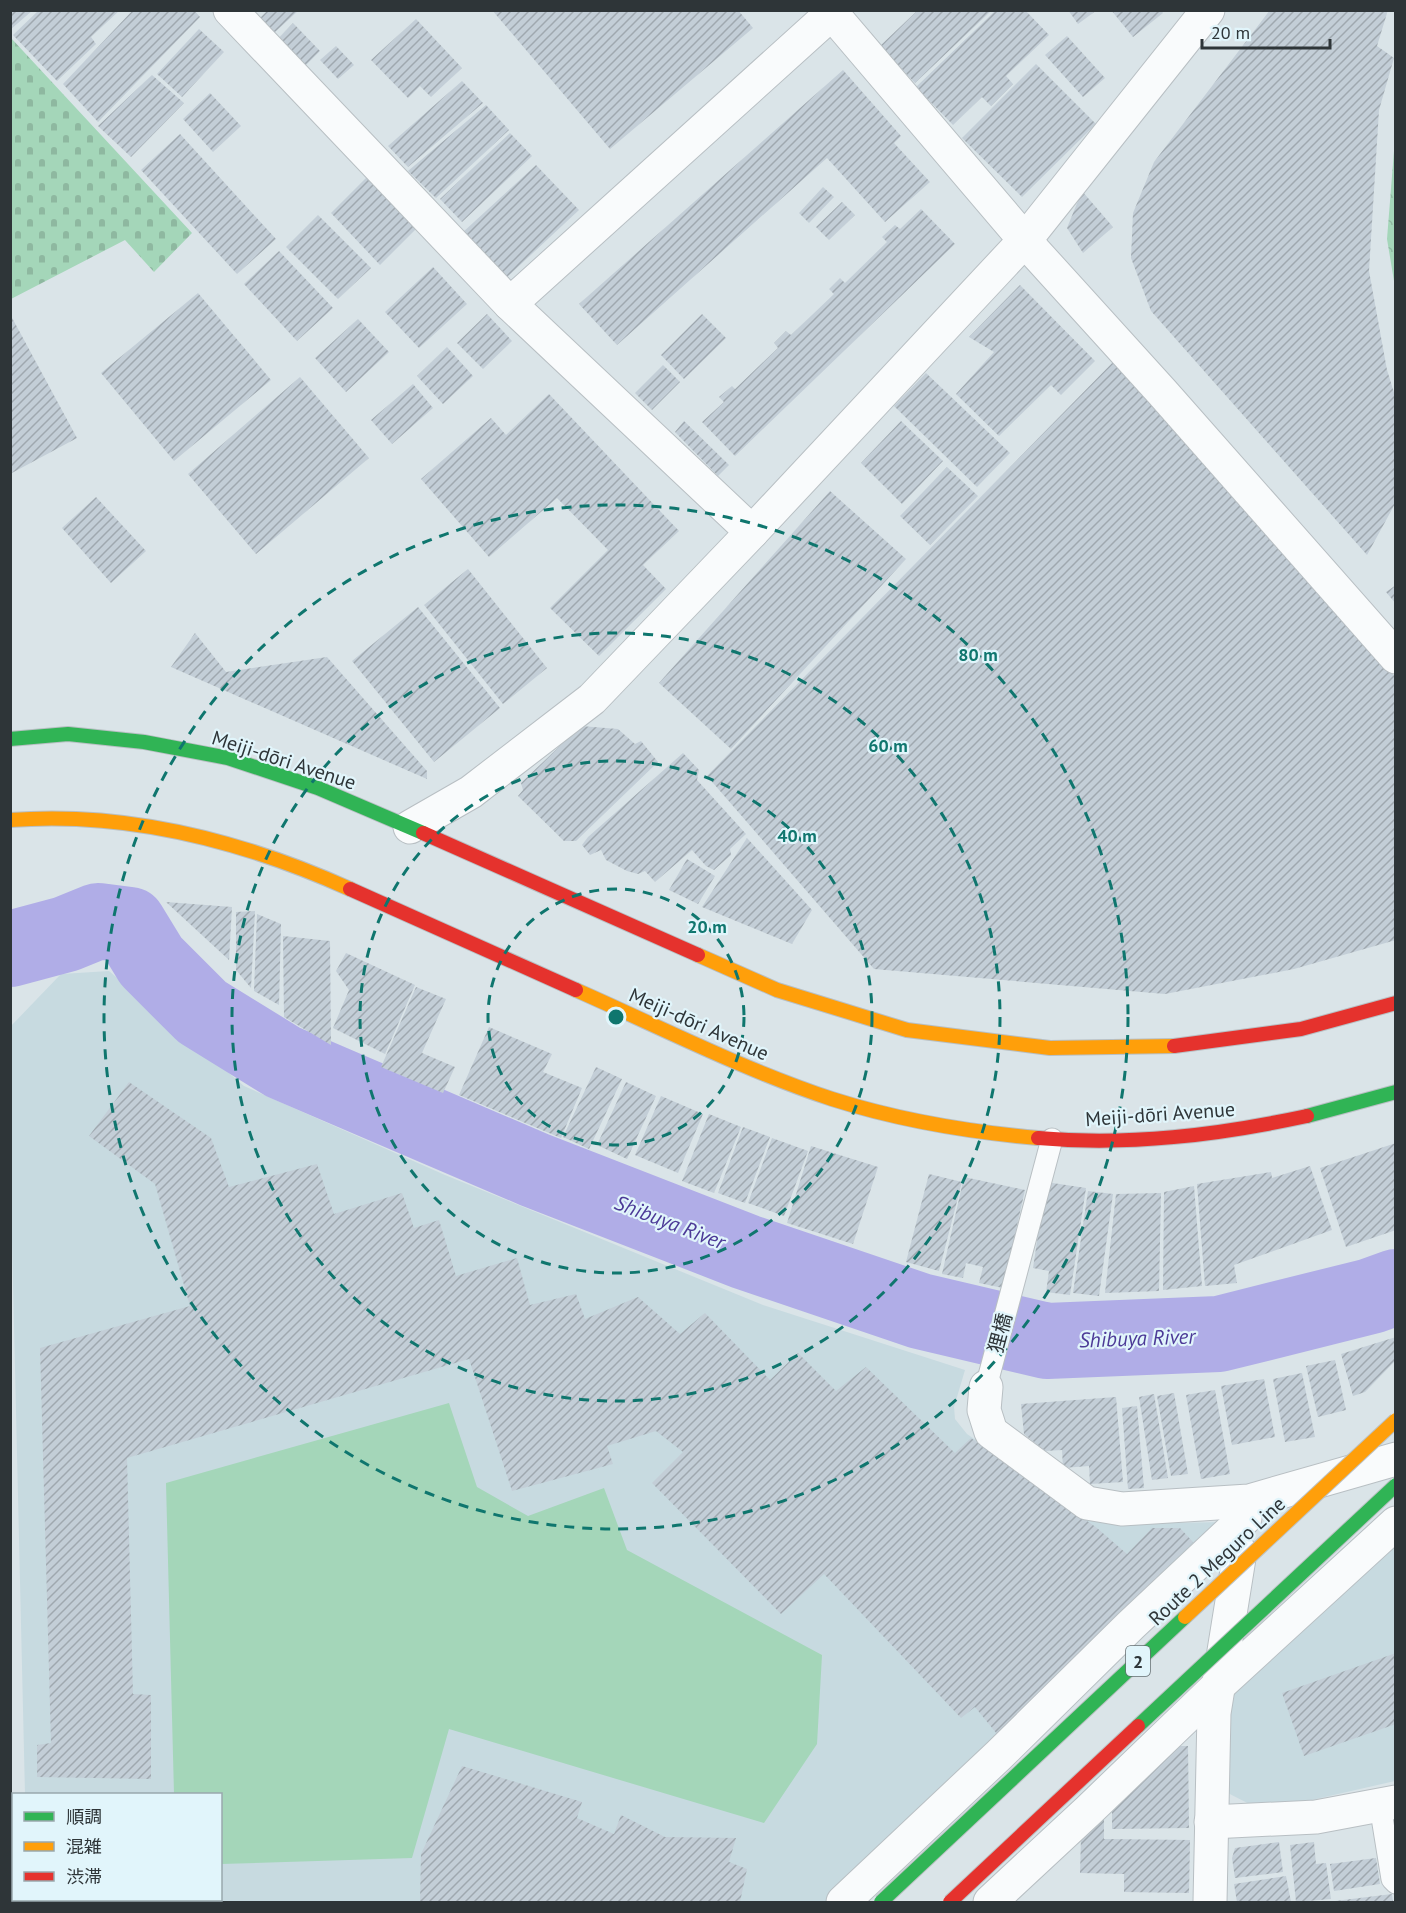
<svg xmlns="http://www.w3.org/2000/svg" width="1406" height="1913" font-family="'PT Sans','Noto Sans JP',sans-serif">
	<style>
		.built { fill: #c7dae0 }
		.forest { fill: url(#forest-crowns) }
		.cemetery { fill: url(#cemetery-stones) }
		.pitch { fill: #a4d6b9 }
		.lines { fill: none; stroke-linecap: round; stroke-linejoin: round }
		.river { stroke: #b0ade7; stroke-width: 76 }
		.building { fill: url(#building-hatch) }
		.lane-casing { stroke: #b8bfc3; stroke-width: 23 }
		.street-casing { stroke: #b8bfc3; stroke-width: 35 }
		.fast-casing { stroke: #b8bfc3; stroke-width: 16 }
		.slow-casing { stroke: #b8bfc3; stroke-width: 16 }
		.jam-casing { stroke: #b8bfc3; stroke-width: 16 }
		.lane { stroke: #f9fbfc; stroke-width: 21 }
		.street { stroke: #f9fbfc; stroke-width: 33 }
		.fast { stroke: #30b455; stroke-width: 14 }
		.slow { stroke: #ff9f0a; stroke-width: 14 }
		.jam { stroke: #e5322d; stroke-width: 14 }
		.fast-bridge-casing { stroke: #bcc2c4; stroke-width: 16; stroke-linecap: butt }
		.slow-bridge-casing { stroke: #bcc2c4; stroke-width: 16; stroke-linecap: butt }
		.jam-bridge-casing { stroke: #bcc2c4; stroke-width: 16; stroke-linecap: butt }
		.fast-bridge { stroke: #30b455; stroke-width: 14 }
		.slow-bridge { stroke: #ff9f0a; stroke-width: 14 }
		.jam-bridge { stroke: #e5322d; stroke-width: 14 }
		.ring { fill: none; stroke: #0f766e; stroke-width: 3; stroke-dasharray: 10 8 }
		.labels { text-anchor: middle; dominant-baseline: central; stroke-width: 4.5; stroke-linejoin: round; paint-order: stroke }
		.shield { fill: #e1f5fb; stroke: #646f72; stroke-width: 1.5 }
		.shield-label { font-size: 18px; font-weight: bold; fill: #2e3538 }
		.street-label { font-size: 20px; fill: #2e3538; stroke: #e1f5fb }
		.water-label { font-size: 21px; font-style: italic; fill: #4c3a97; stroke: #e1f5fb }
		.centre { fill: #0f766e; stroke: #e1f5fb; stroke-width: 3 }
		.ring-label { font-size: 18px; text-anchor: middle; font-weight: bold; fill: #0f766e; stroke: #e1f5fb; stroke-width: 4.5; stroke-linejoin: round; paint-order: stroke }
	</style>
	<defs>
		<pattern id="forest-crowns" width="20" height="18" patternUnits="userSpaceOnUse" patternTransform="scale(1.5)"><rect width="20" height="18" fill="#a4d6b9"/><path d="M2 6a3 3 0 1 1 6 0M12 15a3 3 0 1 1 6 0" fill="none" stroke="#8eb8a0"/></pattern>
		<pattern id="cemetery-stones" width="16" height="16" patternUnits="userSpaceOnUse" patternTransform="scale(1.5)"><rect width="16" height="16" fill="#a4d6b9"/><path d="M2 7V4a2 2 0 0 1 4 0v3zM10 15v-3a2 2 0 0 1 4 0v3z" fill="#8eb8a0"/></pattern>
		<pattern id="building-hatch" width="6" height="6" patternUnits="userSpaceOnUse" patternTransform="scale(1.5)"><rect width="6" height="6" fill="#c3ced7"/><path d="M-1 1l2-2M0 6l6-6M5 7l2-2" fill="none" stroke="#9fa8af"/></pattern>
	</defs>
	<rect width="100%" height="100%" fill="#dae4e8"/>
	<g class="built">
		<polygon points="109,971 244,1086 445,1175 763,1305 965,1370 954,1407 955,1419 967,1434 1093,1521 1111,1524 1228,1522 829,1902 28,1902 28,1900 220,1900 220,1794 25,1794 11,1198 10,1027 61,974"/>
		<polygon points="1395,1534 1395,1781 1263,1811 1222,1790 1226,1688"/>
	</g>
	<polygon class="forest" points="1395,138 1395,287 1387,239"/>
	<polygon class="cemetery" points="11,38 192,233 154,272 125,240 11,299"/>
	<polygon class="pitch" points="449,1403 477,1487 528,1516 604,1488 627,1550 822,1655 817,1744 764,1823 449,1729 412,1858 221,1864 220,1794 174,1794 166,1483"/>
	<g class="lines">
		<polyline class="river" points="10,949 66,934 98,921 129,925 151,961 202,1012 283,1062 535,1170 746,1252 920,1311 1047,1341 1219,1334 1371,1296 1396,1287"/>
	</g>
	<g class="building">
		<polygon points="10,10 33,10 10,30"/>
		<polygon points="39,10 120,10 91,37 96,44 57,81 13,35"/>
		<polygon points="133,10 194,10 200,17 98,122 63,84"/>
		<polygon points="268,10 299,10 274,33 260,18"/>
		<polygon points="492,10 738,10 753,28 610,149"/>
		<polygon points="918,10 992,10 915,83 880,46"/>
		<polygon points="996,10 1025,10 1049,35 1006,76 1013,84 991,106 982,97 953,125 916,87"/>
		<polygon points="1068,10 1097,10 1078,24"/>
		<polygon points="1111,10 1161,10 1163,13 1133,37"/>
		<polygon points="1270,10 1388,10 1377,46 1394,58 1379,110 1369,271 1387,370 1396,399 1396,502 1367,555 1151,311 1131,258 1133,213 1154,162"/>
		<polygon points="416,19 462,68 431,97 420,86 408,98 371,60"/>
		<polygon points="293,23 320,51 301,70 274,43"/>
		<polygon points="199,29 224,52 182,97 157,74"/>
		<polygon points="1067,36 1105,78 1083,97 1045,55"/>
		<polygon points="336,46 354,65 338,79 320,60"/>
		<polygon points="1036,64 1096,124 1022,197 962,138"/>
		<polygon points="843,70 901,136 894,143 930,182 885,222 827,158 617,345 579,304"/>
		<polygon points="152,75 184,103 131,157 98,126"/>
		<polygon points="462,81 483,103 408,167 388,146"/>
		<polygon points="210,93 241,126 213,152 183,119"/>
		<polygon points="486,105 509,130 436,198 408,171"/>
		<polygon points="510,133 532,156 462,222 440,199"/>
		<polygon points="180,134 276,239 237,274 141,170"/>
		<polygon points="536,165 579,210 505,279 462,233"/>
		<polygon points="370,174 420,225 380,265 331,213"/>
		<polygon points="823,187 834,197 809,223 799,213"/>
		<polygon points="1082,191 1113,227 1083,253 1067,228"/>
		<polygon points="842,202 855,215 829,240 816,227"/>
		<polygon points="921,209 955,244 735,456 702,422 724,402 719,397 732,386 735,389 778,348 774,343 786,331 791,335 834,294 829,289 840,278 845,283 887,242 882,237 895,225 900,229"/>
		<polygon points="318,215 371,268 338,299 286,247"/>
		<polygon points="279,251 333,308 297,341 244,284"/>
		<polygon points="433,267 467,304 419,348 385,312"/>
		<polygon points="1020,285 1095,361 1061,395 1051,385 999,436 956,394 994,352 969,337"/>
		<polygon points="198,293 271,380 174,461 101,373"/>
		<polygon points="10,314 77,438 10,474"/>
		<polygon points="487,314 512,341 483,369 457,343"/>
		<polygon points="702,314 726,338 684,379 661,355"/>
		<polygon points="358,319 389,352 346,392 315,358"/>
		<polygon points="447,347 473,376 443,404 417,376"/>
		<polygon points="1119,356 1396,678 1396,940 1294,969 1165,994 874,969 707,776"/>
		<polygon points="663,365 680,382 652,410 635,393"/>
		<polygon points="926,373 1010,453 977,487 894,406"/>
		<polygon points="300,377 369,458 256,554 188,474"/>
		<polygon points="413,384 433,408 392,444 371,420"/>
		<polygon points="549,394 679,531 643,565 666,589 599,656 550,608 608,550 557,498 489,557 421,479 491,418 506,435"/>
		<polygon points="684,421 729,465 718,476 675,432"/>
		<polygon points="901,421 943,461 902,504 861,463"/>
		<polygon points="947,467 978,496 930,545 900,516"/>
		<polygon points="830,491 906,559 731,749 659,683"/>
		<polygon points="96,497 146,551 111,583 62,528"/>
		<polygon points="468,569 547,668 503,704 424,605"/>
		<polygon points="1396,585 1396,604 1386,592"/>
		<polygon points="418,607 500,708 434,762 352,661"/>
		<polygon points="195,633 226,672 327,657 427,771 427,779 171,667"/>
		<polygon points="581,726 618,729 635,744 641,741 658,762 576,841 564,841 518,796 523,790 521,783"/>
		<polygon points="683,753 699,770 697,780 746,834 730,849 731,855 714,870 706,866 692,850 655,882 645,871 638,874 627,871 606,860 601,850 590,855 582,845 588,837"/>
		<polygon points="747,838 812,910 792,944 702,907"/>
		<polygon points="687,859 715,876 698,904 669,890"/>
		<polygon points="166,902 232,907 229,960"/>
		<polygon points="255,911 251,988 236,970 236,912"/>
		<polygon points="257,914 281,924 279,1005 254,991"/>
		<polygon points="283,936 330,941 331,1045 284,1017"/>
		<polygon points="346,953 415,985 385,1054 333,1028 349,990 336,971"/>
		<polygon points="416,987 446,999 422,1053 455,1067 443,1093 381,1067"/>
		<polygon points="489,1027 552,1054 543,1072 582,1088 561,1138 459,1095"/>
		<polygon points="596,1067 622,1079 589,1149 563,1137"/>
		<polygon points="129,1082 211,1138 229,1187 317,1164 334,1214 402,1193 414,1228 439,1220 456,1276 517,1258 530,1305 576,1294 585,1319 638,1297 680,1334 705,1313 770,1380 798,1353 836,1391 866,1367 955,1453 971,1438 1097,1528 1127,1554 1152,1528 1180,1528 1193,1542 997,1734 975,1707 961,1718 824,1574 781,1614 652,1483 683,1452 656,1431 607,1446 613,1464 512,1491 469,1359 127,1458 133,1694 151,1695 151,1779 37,1777 37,1745 51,1743 40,1348 190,1306 155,1184 89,1136"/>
		<polygon points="626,1082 656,1096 627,1159 597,1145"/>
		<polygon points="661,1096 703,1114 678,1173 635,1155"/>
		<polygon points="709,1114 741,1127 714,1193 682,1181"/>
		<polygon points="743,1127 770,1137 745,1203 718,1193"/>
		<polygon points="772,1138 808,1151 784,1216 748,1203"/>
		<polygon points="1396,1143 1396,1230 1346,1247 1320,1168"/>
		<polygon points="811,1146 878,1167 853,1244 787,1223"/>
		<polygon points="1310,1166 1332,1230 1234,1265 1237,1283 1205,1286 1197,1184 1271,1172 1272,1178"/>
		<polygon points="929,1174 962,1182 939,1271 906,1262"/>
		<polygon points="964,1177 1025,1190 1003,1288 979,1283 983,1267 966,1263 963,1278 942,1274"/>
		<polygon points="1046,1182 1086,1188 1070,1295 1046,1292 1049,1271 1033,1268"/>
		<polygon points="1194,1186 1202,1286 1163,1290 1164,1192"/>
		<polygon points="1088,1191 1113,1194 1099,1296 1073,1293"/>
		<polygon points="1161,1193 1159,1291 1105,1293 1116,1194"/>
		<polygon points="1396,1337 1396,1360 1365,1392 1353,1396 1341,1354"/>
		<polygon points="1335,1360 1346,1410 1318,1417 1306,1366"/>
		<polygon points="1302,1373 1315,1437 1285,1442 1273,1379"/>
		<polygon points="1264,1379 1275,1437 1232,1445 1221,1386"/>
		<polygon points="1215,1390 1230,1474 1201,1479 1186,1395"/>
		<polygon points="1174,1393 1188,1474 1171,1476 1157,1396"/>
		<polygon points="1154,1394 1168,1478 1152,1480 1139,1397"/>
		<polygon points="1116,1397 1123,1482 1090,1484 1089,1466 1063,1468 1062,1450 1045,1451 1024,1434 1021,1404"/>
		<polygon points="1137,1406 1144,1488 1128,1489 1122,1408"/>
		<polygon points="1396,1653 1396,1724 1304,1756 1282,1693"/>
		<polygon points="1176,1746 1188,1746 1189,1828 1112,1829 1112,1809"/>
		<polygon points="462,1766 582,1802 577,1818 614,1834 621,1815 665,1837 736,1838 729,1862 747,1869 740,1902 420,1902 421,1854"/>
		<polygon points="1104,1819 1104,1839 1190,1840 1189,1893 1124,1892 1124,1874 1080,1873 1081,1837"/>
		<polygon points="1279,1842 1283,1872 1235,1878 1232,1858 1235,1848"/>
		<polygon points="1314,1842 1316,1864 1326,1863 1331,1899 1296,1902 1290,1845"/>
		<polygon points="1376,1858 1380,1884 1334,1891 1330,1864"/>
		<polygon points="1286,1876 1291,1902 1237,1902 1234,1884"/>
		<polygon points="1392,1894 1393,1902 1336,1902 1335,1901"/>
	</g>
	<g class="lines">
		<defs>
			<g id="lane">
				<polyline points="986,1387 1052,1139"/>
				<polyline points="1380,1805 1392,1879 1396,1883"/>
			</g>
			<g id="street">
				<polyline points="230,10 510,304 752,532"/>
				<polyline points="829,10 1035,252 1162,392 1396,657"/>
				<polyline points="510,304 832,13"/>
				<polyline points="410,827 471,792 592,699 752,532 1025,240 1208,10"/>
				<polyline points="986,1387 984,1410 991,1432 1087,1503 1122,1509 1249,1501 1396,1459"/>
				<polyline points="1211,1822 1316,1817 1396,1802"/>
				<polyline points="843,1902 999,1755 1131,1625 1245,1518"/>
				<polyline points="990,1902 1089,1810 1218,1686 1396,1523"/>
				<polyline points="1210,1902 1214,1713 1240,1552"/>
			</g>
			<g id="fast">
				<polyline points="10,739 68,734 144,742 228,758 318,788 423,833"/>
				<polyline points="1307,1116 1396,1092"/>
			</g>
			<g id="slow">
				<path d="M10,820c118,-9 233,21 340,69"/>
				<polyline points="698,955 777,990 907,1030 1050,1048 1174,1046"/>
				<path d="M576,990c84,37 168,80 256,109 66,21 137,33 206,39"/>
			</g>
			<g id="jam">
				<polyline points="423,833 698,955"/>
				<polyline points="350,889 576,990"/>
				<polyline points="1174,1046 1301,1029 1396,1003"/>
				<path d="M1038,1138c91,8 180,-3 269,-22"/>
			</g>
		</defs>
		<use href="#lane" class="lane-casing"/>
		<use href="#street" class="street-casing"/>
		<use href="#fast" class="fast-casing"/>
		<use href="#slow" class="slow-casing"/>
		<use href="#jam" class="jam-casing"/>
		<use href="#lane" class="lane"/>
		<use href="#street" class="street"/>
		<use href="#fast" class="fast"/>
		<use href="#slow" class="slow"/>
		<use href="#jam" class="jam"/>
		<defs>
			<g id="fast-bridge">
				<polyline points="1138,1726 1396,1485"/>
				<polyline points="881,1902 1185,1617"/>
			</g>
			<polyline id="slow-bridge" points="1185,1617 1396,1420"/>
			<polyline id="jam-bridge" points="950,1902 1138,1726"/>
		</defs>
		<use href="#fast-bridge" class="fast-bridge-casing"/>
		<use href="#slow-bridge" class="slow-bridge-casing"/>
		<use href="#jam-bridge" class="jam-bridge-casing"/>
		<use href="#fast-bridge" class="fast-bridge"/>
		<use href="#slow-bridge" class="slow-bridge"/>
		<use href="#jam-bridge" class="jam-bridge"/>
	</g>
	<g class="ring">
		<circle cx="616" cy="1017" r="128"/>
		<circle cx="616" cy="1017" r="256"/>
		<circle cx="616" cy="1017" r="384"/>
		<circle cx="616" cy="1017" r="512"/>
	</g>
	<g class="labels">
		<rect class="shield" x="1126" y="1646" width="24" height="30" rx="4.5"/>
		<g class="shield-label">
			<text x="1138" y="1661">2</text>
		</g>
		<g class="street-label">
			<text transform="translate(284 760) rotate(18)">Meiji-dōri Avenue</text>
			<text transform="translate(699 1024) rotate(24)">Meiji-dōri Avenue</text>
			<text transform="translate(1160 1114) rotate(-4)">Meiji-dōri Avenue</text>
			<text transform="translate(1000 1333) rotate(-75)">狸橋</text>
			<text transform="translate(1217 1561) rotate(-43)">Route 2 Meguro Line</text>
		</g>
		<g class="water-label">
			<text transform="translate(670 1222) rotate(21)">Shibuya River</text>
			<text transform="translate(1137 1338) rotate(-2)">Shibuya River</text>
		</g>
	</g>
	<circle cx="616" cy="1017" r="9" class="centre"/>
	<g class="ring-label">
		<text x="978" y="661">80 m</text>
		<text x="888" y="752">60 m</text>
		<text x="797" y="842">40 m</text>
		<text x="707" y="933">20 m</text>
	</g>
	<rect width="1406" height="1913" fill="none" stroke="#2e3538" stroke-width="24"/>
	<rect x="12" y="1793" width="210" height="108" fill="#e1f5fb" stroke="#99a8ad" stroke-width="1.5"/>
	<rect x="24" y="1812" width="30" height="9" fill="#30b455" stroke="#99a8ad" stroke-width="1.5"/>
	<text x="66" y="1823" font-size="18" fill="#2e3538">順調</text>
	<rect x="24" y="1842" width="30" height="9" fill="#ff9f0a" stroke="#99a8ad" stroke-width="1.5"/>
	<text x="66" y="1853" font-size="18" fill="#2e3538">混雑</text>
	<rect x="24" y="1872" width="30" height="9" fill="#e5322d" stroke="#99a8ad" stroke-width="1.5"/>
	<text x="66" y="1883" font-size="18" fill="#2e3538">渋滞</text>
	<path d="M1202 39v9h128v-9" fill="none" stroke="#2e3538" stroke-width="3"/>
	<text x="1211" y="39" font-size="18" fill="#2e3538" stroke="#e1f5fb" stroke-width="4.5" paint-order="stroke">20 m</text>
</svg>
